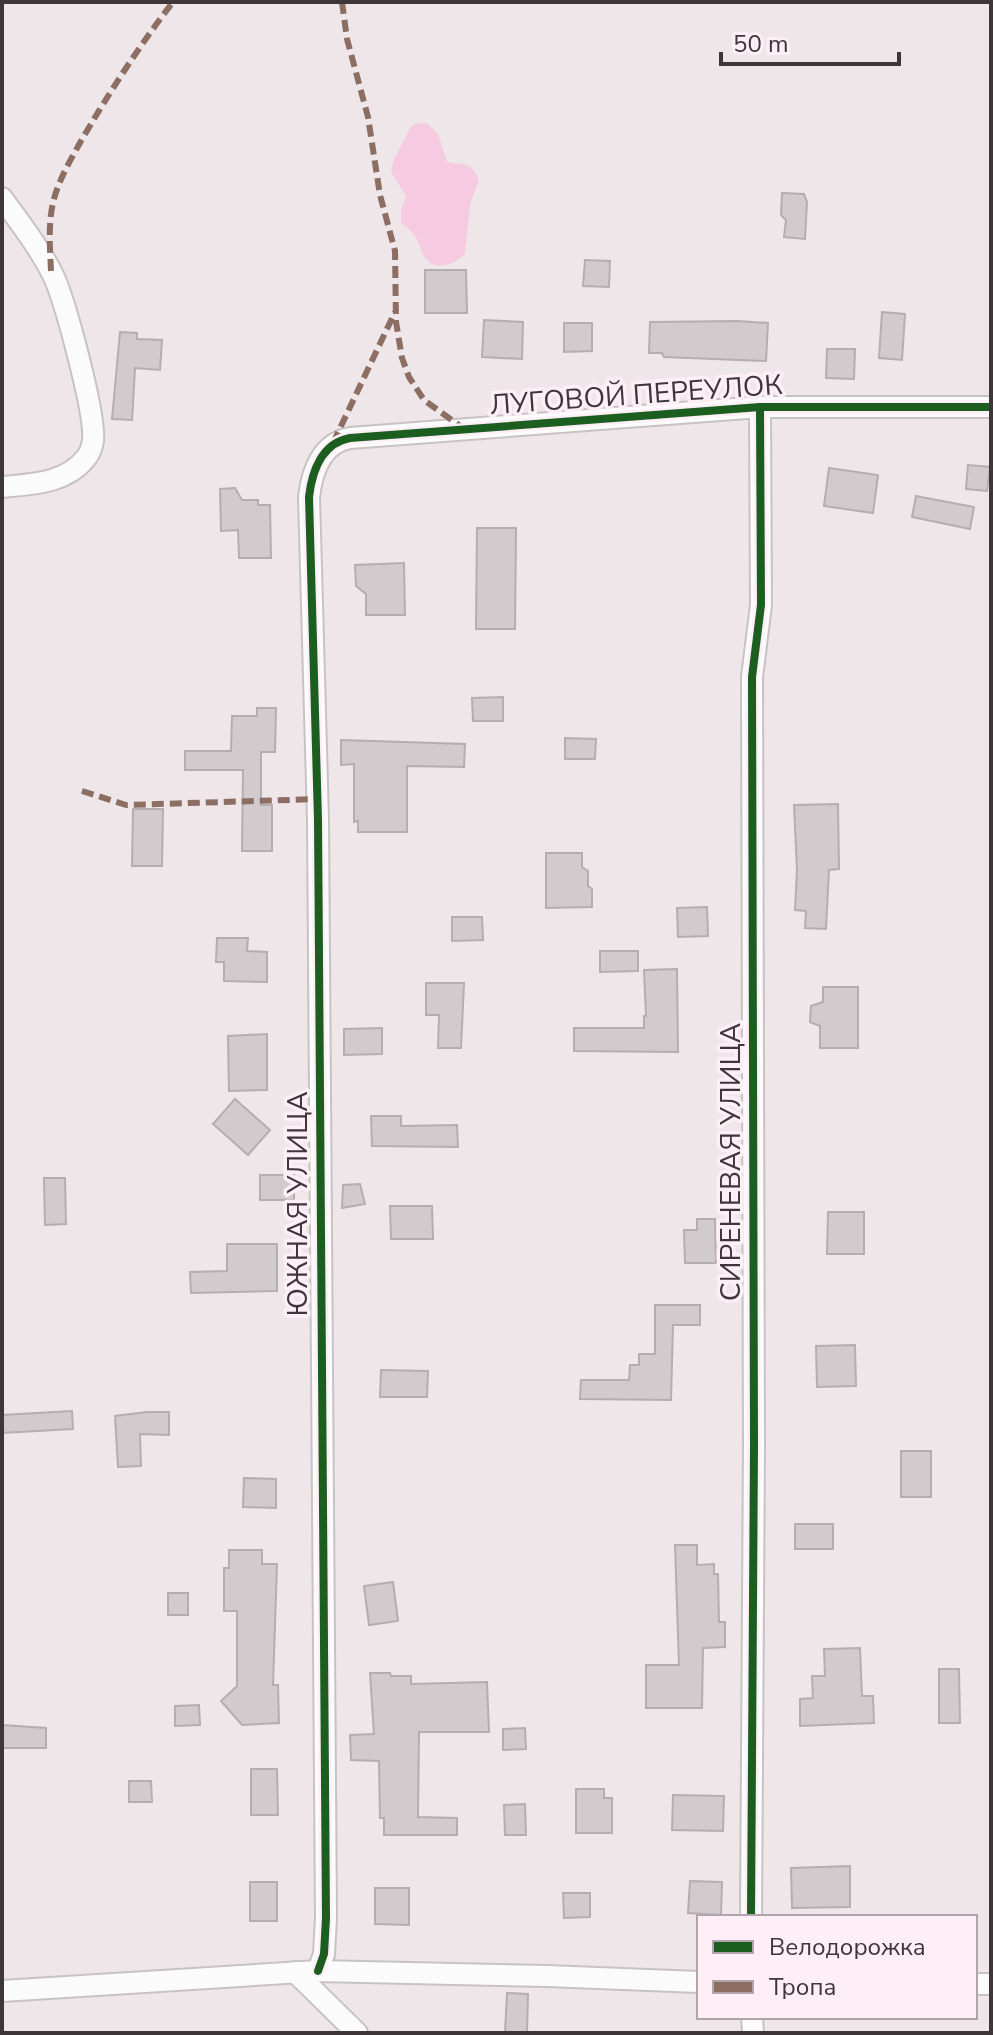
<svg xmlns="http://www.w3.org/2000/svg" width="993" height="2035" font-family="'Nunito Sans',sans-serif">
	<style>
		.green { fill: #f6cae0 }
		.building { fill: #d1cbce; stroke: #b5aeb1; stroke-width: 2 }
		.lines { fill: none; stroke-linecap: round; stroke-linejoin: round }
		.minor-casing { stroke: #c9c2c5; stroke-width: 24 }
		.minor { stroke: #fcfbfc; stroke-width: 20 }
		.quiet { stroke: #8d6e63; stroke-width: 6; stroke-dasharray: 12 6; stroke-linecap: butt }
		.cycleway-casing { stroke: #feeff6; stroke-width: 13 }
		.cycleway { stroke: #1b5e20; stroke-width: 8 }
		.labels { text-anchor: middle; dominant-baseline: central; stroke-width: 7; stroke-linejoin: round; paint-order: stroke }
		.street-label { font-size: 28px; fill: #3d373a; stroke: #feeff6 }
	</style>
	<rect width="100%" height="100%" fill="#eee6e9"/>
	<path class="green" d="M427,123l11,11 9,28c17,3 24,-1 32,18l-9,24 -5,50c-12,12 -32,19 -42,0 -3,-6 -4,-13 -8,-18 -3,-5 -9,-9 -14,-13v-13l5,-14 -15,-24 3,-13 17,-32 4,-3z"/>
	<g class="building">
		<polygon points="782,193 804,194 807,202 805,239 784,237 786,220 781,215"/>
		<polygon points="585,260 610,261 609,287 583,286"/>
		<polygon points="425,270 466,270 467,313 425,313"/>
		<polygon points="882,312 905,314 902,360 879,358"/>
		<polygon points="484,320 523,322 522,359 482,357"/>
		<polygon points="737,321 768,323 766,361 664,357 662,353 649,353 650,322"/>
		<polygon points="564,323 592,323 592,351 564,352"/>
		<polygon points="120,332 137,333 137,339 162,340 160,370 135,368 132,420 112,419"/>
		<polygon points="827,349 855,349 854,379 826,378"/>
		<polygon points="968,465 990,467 987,491 966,489"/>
		<polygon points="829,468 878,475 873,513 824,506"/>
		<polygon points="235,488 242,500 258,500 258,505 270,505 271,558 239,558 238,530 221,531 220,489"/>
		<polygon points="916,496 974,507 970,529 912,517"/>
		<polygon points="477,528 516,528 515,629 476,629"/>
		<polygon points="404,563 405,615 366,615 366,594 356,586 355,565"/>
		<polygon points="503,697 503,721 473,721 472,698"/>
		<polygon points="257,708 276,708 275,752 261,752 261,805 272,805 272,851 242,851 243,770 185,770 185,751 231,751 232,716 257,716"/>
		<polygon points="565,738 596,739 595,759 565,759"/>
		<polygon points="341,740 465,744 464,767 407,766 407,832 358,832 358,821 354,822 354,764 341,765"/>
		<polygon points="838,804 839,869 829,870 826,929 805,928 806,911 795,910 797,870 794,805"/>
		<polygon points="133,809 163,809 162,866 132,866"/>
		<polygon points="546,853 582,853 582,867 588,871 588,886 592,889 592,907 546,908"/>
		<polygon points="707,907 708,936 678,937 677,908"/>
		<polygon points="452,917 482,917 483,940 452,941"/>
		<polygon points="217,938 248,938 247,951 267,952 267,982 224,981 224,962 216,962"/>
		<polygon points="600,951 638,951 638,971 600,972"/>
		<polygon points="677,969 678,1052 574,1051 574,1028 644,1028 644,1016 646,1016 644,970"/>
		<polygon points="426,983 464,983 461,1048 438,1048 439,1015 426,1015"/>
		<polygon points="823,987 858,987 858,1048 820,1048 820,1026 810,1022 811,1006 823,1002"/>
		<polygon points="382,1028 382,1054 344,1055 344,1029"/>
		<polygon points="267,1034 267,1090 229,1091 228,1036"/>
		<polygon points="235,1099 270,1130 248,1155 213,1124"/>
		<polygon points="371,1116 401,1116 401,1126 457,1125 458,1147 372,1146"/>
		<rect x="260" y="1175" width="34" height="25"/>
		<polygon points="44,1178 65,1178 66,1224 45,1225"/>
		<polygon points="360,1184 365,1204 342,1208 343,1185"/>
		<polygon points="390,1206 432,1206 433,1239 391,1239"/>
		<polygon points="828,1212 864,1212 864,1254 827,1254"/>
		<polygon points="697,1219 715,1219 716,1263 685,1263 684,1230 697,1230"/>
		<polygon points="227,1244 277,1244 277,1291 191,1293 190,1272 227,1271"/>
		<polygon points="655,1305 700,1305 700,1325 673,1325 671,1400 580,1399 581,1380 629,1380 630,1365 639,1365 639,1354 655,1354"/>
		<polygon points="855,1345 856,1386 817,1387 816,1346"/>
		<polygon points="381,1370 428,1371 427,1397 380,1397"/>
		<polygon points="72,1411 73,1429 2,1433 2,1415"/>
		<polygon points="147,1412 169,1412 169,1435 140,1434 141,1466 118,1467 115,1416"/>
		<rect x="901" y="1451" width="30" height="46"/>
		<polygon points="244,1478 276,1479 276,1508 243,1507"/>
		<rect x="795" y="1524" width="38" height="25"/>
		<polygon points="675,1545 697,1545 697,1565 714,1564 714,1574 718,1574 719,1622 725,1622 725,1647 703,1648 702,1708 646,1708 646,1665 679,1665"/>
		<polygon points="229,1550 262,1550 262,1564 277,1564 273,1685 278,1685 279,1723 242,1725 221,1701 237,1686 237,1611 224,1611 224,1568 229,1568"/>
		<polygon points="393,1582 398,1621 369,1625 364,1586"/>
		<rect x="168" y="1593" width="20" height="22"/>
		<polygon points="860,1648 862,1696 873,1696 874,1723 800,1726 800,1699 813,1698 812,1676 825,1676 824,1649"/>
		<polygon points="939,1669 959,1669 960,1723 939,1723"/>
		<polygon points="370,1673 390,1673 391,1676 411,1676 411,1684 487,1682 489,1732 419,1732 418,1817 457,1818 457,1835 384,1835 384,1818 380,1818 379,1761 351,1760 350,1735 374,1734"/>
		<polygon points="199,1705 200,1725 175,1726 175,1706"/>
		<polygon points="2,1725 46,1728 46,1748 2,1748"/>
		<polygon points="525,1728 526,1749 503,1750 503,1729"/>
		<polygon points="251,1769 277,1769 278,1815 251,1815"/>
		<polygon points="129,1781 151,1781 152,1802 129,1802"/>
		<polygon points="576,1789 604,1789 604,1798 612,1798 612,1833 576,1833"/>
		<polygon points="673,1795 724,1796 723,1831 672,1830"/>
		<polygon points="525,1804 526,1835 505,1835 504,1805"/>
		<polygon points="850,1866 850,1907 792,1908 791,1868"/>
		<polygon points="690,1881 722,1882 721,1915 688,1913"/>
		<rect x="250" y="1882" width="27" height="39"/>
		<polygon points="375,1888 409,1888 409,1925 375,1924"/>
		<polygon points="563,1893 590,1893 590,1917 564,1918"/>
		<polygon points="507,1993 528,1994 527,2033 505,2033"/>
	</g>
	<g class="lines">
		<defs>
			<g id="minor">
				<path d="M2,198c18,25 37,49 51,77 12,25 43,140 40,166 -1,6 -3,12 -7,17 -21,26 -54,26 -84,29"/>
				<polyline points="751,1917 754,1445 752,677 761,605 760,407"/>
				<path d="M318,1971l6,-17 2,-36 -8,-1098 -9,-323c3,-26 13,-54 41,-59l410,-31h231"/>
				<polyline points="295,1972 357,2033"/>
				<polyline points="975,1984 991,1984"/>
				<polyline points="2,1991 318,1971 547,1976 699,1982"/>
				<polyline points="752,2017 753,2033"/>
			</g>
		</defs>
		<use href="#minor" class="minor-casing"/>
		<use href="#minor" class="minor"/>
		<g class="quiet">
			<polyline points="342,2 347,39 368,117 380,195 395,251 396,322 402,358 409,377 424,400 463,428"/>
			<path d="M51,271c-1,-23 -3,-46 2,-68 5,-22 17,-42 28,-62 28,-48 58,-95 92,-139"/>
			<polyline points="333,443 395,312"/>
			<polyline points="82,791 126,805 318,799"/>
		</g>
		<defs>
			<g id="cycleway">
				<polyline points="751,1917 754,1445 752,677 761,605 760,407"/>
				<path d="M318,1971l6,-17 2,-36 -8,-1098 -9,-323c3,-26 13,-54 41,-59l410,-31h231"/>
			</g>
		</defs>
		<use href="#cycleway" class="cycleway-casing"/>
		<use href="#cycleway" class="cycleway"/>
	</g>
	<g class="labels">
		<g class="street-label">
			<text transform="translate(636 395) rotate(-4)">ЛУГОВОЙ ПЕРЕУЛОК</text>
			<text transform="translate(731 1162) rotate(-90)">СИРЕНЕВАЯ УЛИЦА</text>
			<text transform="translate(298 1204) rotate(-90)">ЮЖНАЯ УЛИЦА</text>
		</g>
	</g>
	<rect width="993" height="2035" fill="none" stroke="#3d373a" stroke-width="8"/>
	<rect x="697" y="1915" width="280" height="104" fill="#feeff6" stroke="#b1a5ab" stroke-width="2"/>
	<rect x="713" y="1941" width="40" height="12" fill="#1b5e20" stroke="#b1a5ab" stroke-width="2"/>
	<text x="769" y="1955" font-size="24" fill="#3d373a">Велодорожка</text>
	<rect x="713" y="1981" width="40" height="12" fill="#8d6e63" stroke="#b1a5ab" stroke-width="2"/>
	<text x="769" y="1995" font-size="24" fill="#3d373a">Тропа</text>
	<path d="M721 52v12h178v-12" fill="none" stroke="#3d373a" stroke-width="4"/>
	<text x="733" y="52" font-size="24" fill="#3d373a" stroke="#feeff6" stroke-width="6" paint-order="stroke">50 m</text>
</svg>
